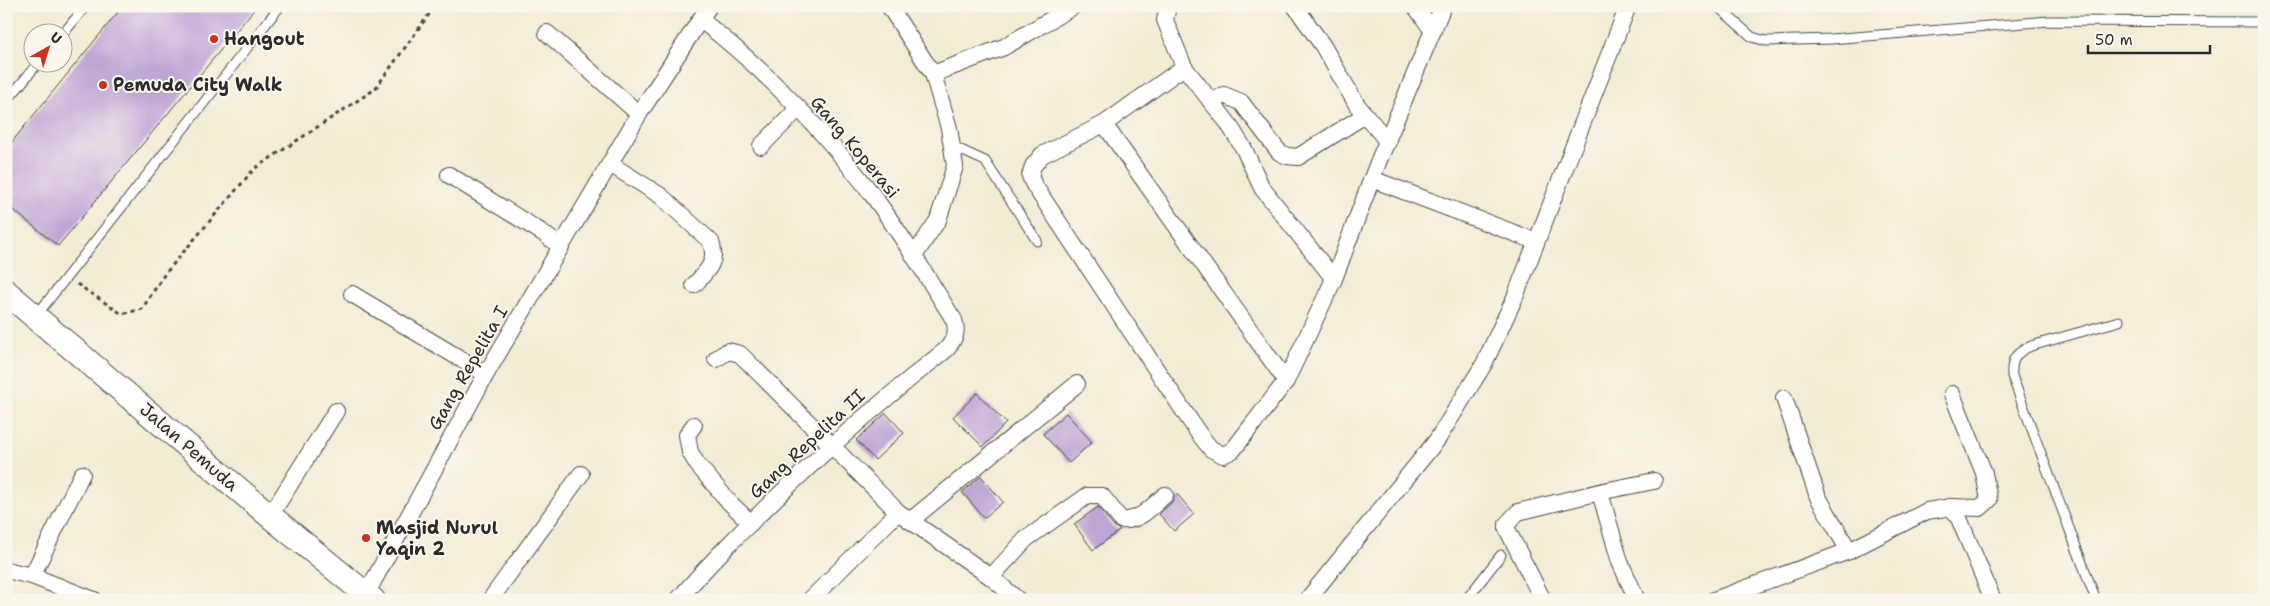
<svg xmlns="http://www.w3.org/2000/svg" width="2270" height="606" font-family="'Shantell Sans',sans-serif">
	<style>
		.building { fill: #bea6d5 }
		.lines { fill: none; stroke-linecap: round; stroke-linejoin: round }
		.service-casing { stroke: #494844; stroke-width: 11 }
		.minor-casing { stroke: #494844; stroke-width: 18 }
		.secondary-casing { stroke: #494844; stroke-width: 26 }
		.path { stroke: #494844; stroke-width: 3; stroke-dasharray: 4 4; stroke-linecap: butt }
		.service { stroke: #fff; stroke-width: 9 }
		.minor { stroke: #fff; stroke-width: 16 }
		.secondary { stroke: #fff; stroke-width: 24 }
		.poi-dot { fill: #c8321e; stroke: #fbf7ec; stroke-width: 2 }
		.labels { text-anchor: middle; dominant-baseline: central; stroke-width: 4; stroke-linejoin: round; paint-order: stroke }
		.poi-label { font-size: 18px; font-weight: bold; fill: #2b2b2b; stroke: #fbf7ec; text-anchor: start }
		.street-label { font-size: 18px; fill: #2b2b2b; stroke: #fbf7ec }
	</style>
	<rect width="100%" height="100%" fill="#fbf7ec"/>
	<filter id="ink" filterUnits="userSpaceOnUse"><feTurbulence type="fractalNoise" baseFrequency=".02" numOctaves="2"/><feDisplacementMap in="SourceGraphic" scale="10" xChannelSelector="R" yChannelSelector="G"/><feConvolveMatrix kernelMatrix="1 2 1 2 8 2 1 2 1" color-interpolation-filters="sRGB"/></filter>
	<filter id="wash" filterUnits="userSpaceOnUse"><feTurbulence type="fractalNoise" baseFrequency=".0096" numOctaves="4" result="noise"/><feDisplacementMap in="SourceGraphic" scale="20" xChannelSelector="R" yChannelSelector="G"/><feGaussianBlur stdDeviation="1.12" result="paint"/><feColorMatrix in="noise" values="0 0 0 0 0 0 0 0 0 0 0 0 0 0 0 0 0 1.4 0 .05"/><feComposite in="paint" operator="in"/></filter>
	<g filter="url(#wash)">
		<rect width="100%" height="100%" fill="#f2ecd4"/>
		<g id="blocks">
			<g class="building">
				<polygon points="123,6 257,6 58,246 6,204 6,149"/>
				<polygon points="977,393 1006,423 983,447 953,417"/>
				<polygon points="886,413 904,433 875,460 856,440"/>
				<polygon points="1066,413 1092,442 1069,463 1043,434"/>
				<polygon points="981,476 1003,502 984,518 962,492"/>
				<polygon points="1177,494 1194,514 1174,531 1159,514 1172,502"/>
				<polygon points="1098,507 1113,526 1120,530 1093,550 1074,524"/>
			</g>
		</g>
	</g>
	<g filter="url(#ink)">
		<use href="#blocks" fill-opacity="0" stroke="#494844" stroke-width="1"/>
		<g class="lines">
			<defs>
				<g id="service">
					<polyline points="1717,6 1752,37 1766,41 1831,39 2049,21 2264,22"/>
					<polyline points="62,35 86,6"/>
					<polyline points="6,102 39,62"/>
					<polyline points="952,146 985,161 1037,241"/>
					<polyline points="36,316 280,6"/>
					<polyline points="1466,600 1501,555"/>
					<path d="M2096,600l-84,-224c-1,-17 3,-23 19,-30l88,-25"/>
				</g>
				<g id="minor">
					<polyline points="889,6 933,74 949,128 955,166 938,220 914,256"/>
					<polyline points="1168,6 1165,20 1184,67"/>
					<polyline points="1295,6 1323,46 1357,105 1388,142"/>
					<polyline points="1415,6 1433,31"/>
					<polyline points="547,33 639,114"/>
					<polyline points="933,74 1004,47 1074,6"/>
					<polyline points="1211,102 1224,95 1241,102 1279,152 1287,156 1298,157 1365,115"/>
					<polyline points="1104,124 1286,381"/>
					<polyline points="761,146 798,109"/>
					<path d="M610,164l51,32 50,46c7,20 -4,29 -17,43"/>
					<polyline points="449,175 543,233 561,247"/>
					<polyline points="1372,179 1535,241"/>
					<polyline points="1334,279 1262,188 1244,149 1228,123 1184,67 1104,124 1042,155 1033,166 1030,176 1034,185 1199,434 1211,449 1223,455 1233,450 1286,381 1304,343 1334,279 1377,165 1443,6"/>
					<polyline points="352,294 486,374"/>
					<polyline points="716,359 728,351 740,354 898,512 991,577 1018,600"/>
					<polyline points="1784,398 1818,497 1849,551"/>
					<polyline points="694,425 687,435 690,452 697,464 729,502 751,523"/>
					<polyline points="1951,507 1980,508 1989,500 1984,473 1952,394"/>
					<polyline points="270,516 336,411"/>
					<polyline points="910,521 1077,384"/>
					<polyline points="6,570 32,576 94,600"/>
					<polyline points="32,576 82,474"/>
					<path d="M991,577l35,-38 61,-43h15l19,24c19,2 31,-14 44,-25"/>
					<polyline points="363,600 486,374 639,114 709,6"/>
					<polyline points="490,600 581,474"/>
					<path d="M678,600c31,-37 66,-71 100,-104 54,-52 110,-101 169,-147 8,-11 11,-17 7,-29 -27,-43 -53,-87 -83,-127 -49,-64 -107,-124 -170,-173"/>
					<polyline points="810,600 898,512"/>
					<polyline points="1307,600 1437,440 1484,364 1515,297 1628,6"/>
					<polyline points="1543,600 1507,529 1507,524 1518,512 1604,491"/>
					<polyline points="1637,600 1620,562 1601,496 1604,491 1654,481"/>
					<polyline points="1714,600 1849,551 1927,511 1951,507 1958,516 1993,600"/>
				</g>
				<polyline id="secondary" points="6,292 270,516 373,600"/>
			</defs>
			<use href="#service" class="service-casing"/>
			<use href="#minor" class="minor-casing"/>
			<use href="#secondary" class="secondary-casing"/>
			<polyline class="path" points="77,284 122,314 142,309 164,275 254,169 375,89 435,6"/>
			<use href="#service" class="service"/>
			<use href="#minor" class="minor"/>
			<use href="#secondary" class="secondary"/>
		</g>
	</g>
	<g class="poi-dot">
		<circle cx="214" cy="39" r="5"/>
		<circle cx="103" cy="85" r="5"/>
		<circle cx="366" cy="538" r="5"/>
	</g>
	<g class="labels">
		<g class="poi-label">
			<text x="224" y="39">Hangout</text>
			<text x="113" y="85">Pemuda City Walk</text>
			<text x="376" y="528">Masjid Nurul<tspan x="376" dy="21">Yaqin 2</tspan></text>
		</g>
		<g class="street-label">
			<text transform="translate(855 147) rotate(50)">Gang Koperasi</text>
			<text transform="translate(468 368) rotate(-60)">Gang Repelita I</text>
			<text transform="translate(807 444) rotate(-43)">Gang Repelita II</text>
			<text transform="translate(189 447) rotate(41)">Jalan Pemuda</text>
		</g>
	</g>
	<rect width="2270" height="606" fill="none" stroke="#fbf7ec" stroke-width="25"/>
	<g transform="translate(48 48) rotate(39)"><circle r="24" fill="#fbf7ec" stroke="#a8a59f"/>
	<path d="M0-4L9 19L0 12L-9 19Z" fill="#c8321e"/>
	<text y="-8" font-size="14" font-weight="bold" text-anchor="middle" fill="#2b2b2b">U</text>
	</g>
	<path d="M2088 45v8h122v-8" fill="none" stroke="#2b2b2b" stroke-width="2.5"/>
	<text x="2095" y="45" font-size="15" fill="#2b2b2b" stroke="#fbf7ec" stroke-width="4" paint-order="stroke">50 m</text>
</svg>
